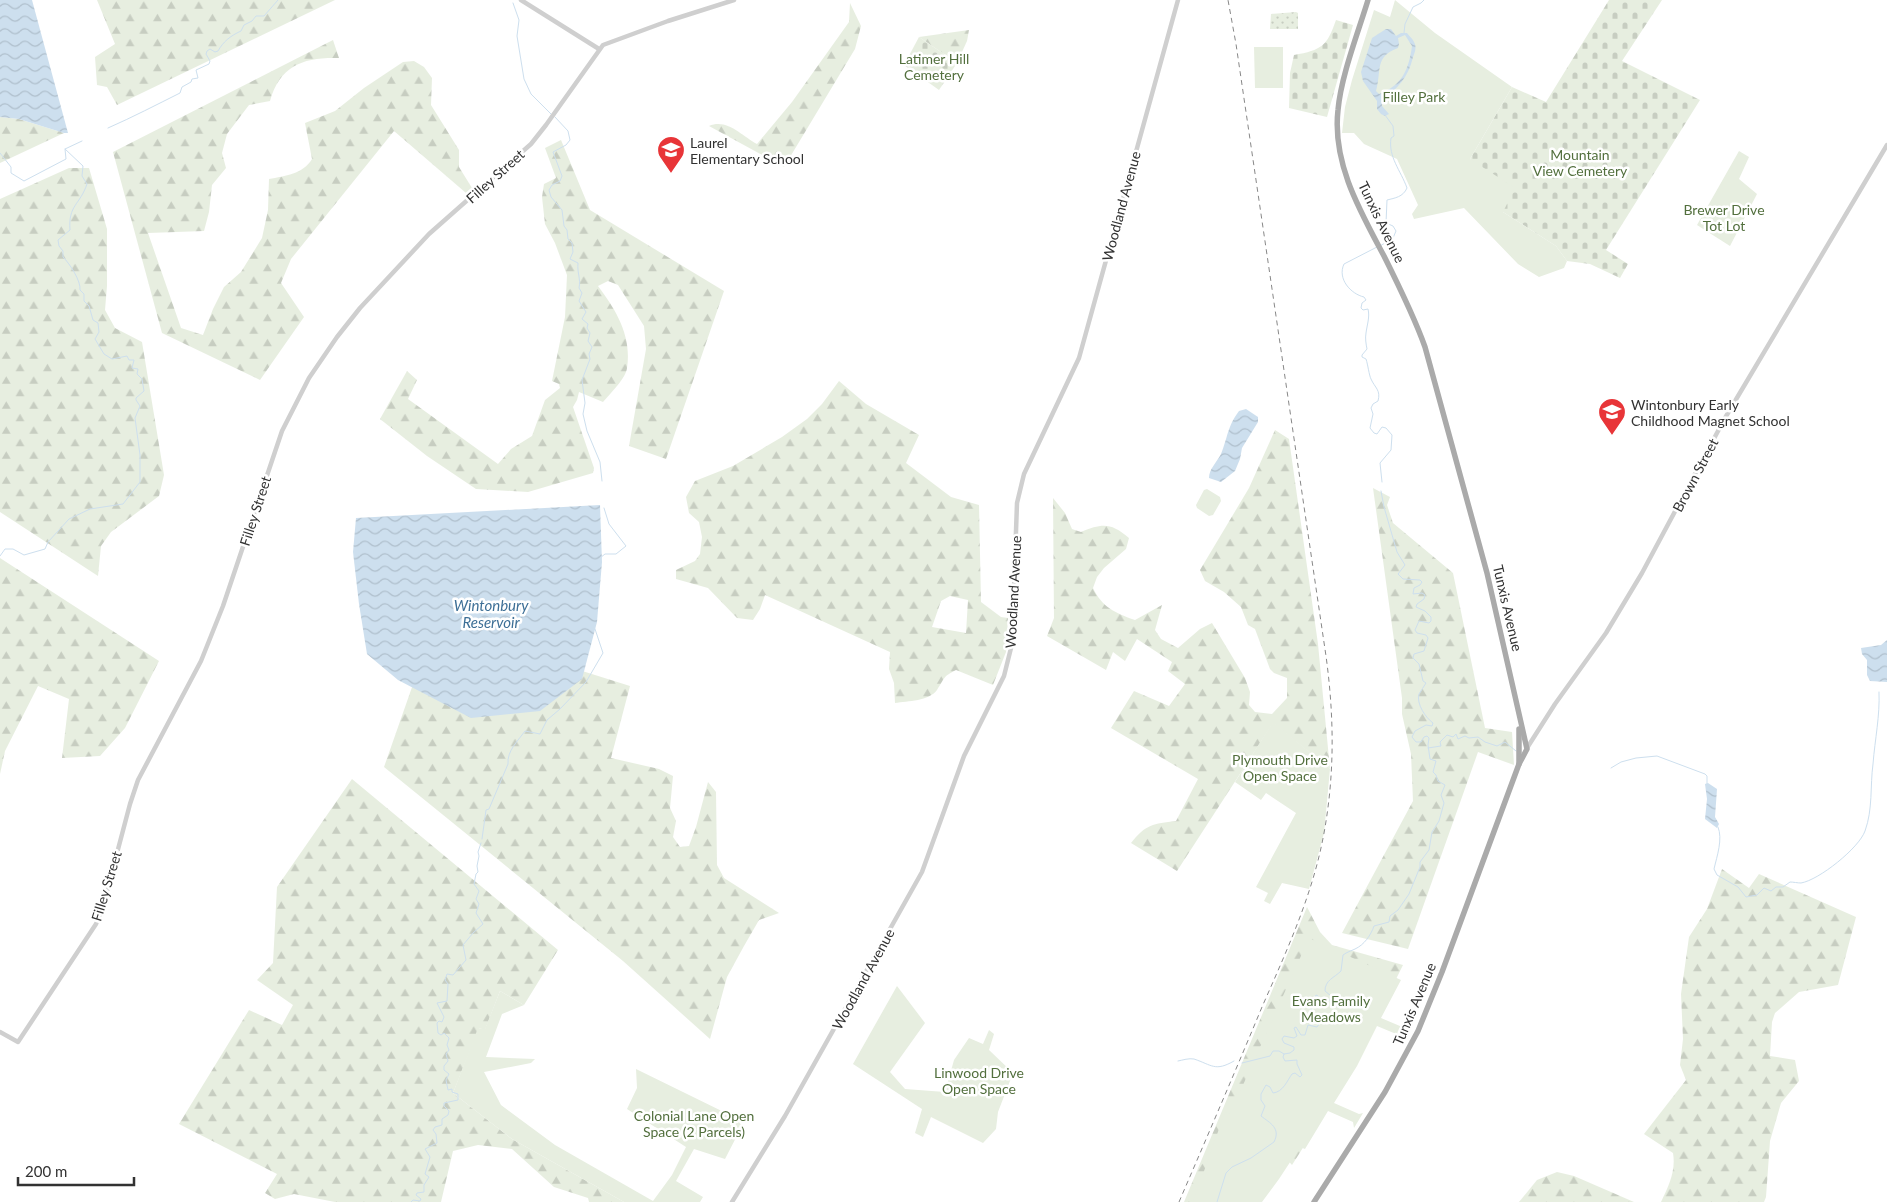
<svg xmlns="http://www.w3.org/2000/svg" width="1887" height="1202" font-family="Lato,sans-serif">
	<style>
		.grass { fill: url(#grass-dots) }
		.forest { fill: url(#forest-firs); fill-rule: evenodd }
		.cemetery { fill: url(#cemetery-stones) }
		.park { fill: #e7eee0 }
		.water { fill: url(#water-waves); fill-rule: evenodd }
		.lines { fill: none; stroke-linecap: round; stroke-linejoin: round }
		.stream { stroke: #cddfee; stroke-width: 1 }
		.minor { stroke: #cfcfcf; stroke-width: 4.5 }
		.major { stroke: #aaa; stroke-width: 5.5 }
		.rail { stroke: #878787; stroke-width: 1; stroke-dasharray: 5 4; stroke-linecap: butt }
		.labels { text-anchor: middle; dominant-baseline: central; stroke-width: 5; stroke-linejoin: round; paint-order: stroke }
		.park-label { font-size: 14px; fill: #526f3d; stroke: #fff }
		.poi-label { font-size: 14px; fill: #323232; stroke: #fff; text-anchor: start }
		.street-label { font-size: 14px; fill: #323232; stroke: #fff }
		.water-label { font-size: 15px; font-style: italic; fill: #3d6f96; stroke: #fff }
	</style>
	<defs>
		<pattern id="grass-dots" width="8" height="8" patternUnits="userSpaceOnUse" patternTransform="scale(1.25)"><rect width="8" height="8" fill="#e7eee0"/><path d="M2 2h.1M6 6h.1" fill="none" stroke="#c7cdc1" stroke-width="1.8" stroke-linecap="round"/></pattern>
		<pattern id="forest-firs" width="22" height="20" patternUnits="userSpaceOnUse" patternTransform="scale(1.25)"><rect width="22" height="20" fill="#e7eee0"/><path d="M5 1l3.5 6h-7zM16 11l3.5 6h-7z" fill="#c7cdc1"/></pattern>
		<pattern id="cemetery-stones" width="16" height="16" patternUnits="userSpaceOnUse" patternTransform="scale(1.25)"><rect width="16" height="16" fill="#e7eee0"/><path d="M2 7V4a2 2 0 0 1 4 0v3zM10 15v-3a2 2 0 0 1 4 0v3z" fill="#c7cdc1"/></pattern>
		<pattern id="water-waves" width="16" height="10" patternUnits="userSpaceOnUse" patternTransform="scale(1.25)"><rect width="16" height="10" fill="#cddfee"/><path d="M0 5q4-4 8 0t8 0" fill="none" stroke="#b0c0cd"/></pattern>
	</defs>
	<rect width="100%" height="100%" fill="#fff"/>
	<polygon class="grass" points="1296,12 1298,13 1298,29 1270,29 1271,14"/>
	<g class="forest">
		<polygon points="97,0 335,0 117,105 107,87 97,85 95,57 115,44"/>
		<path d="M850,3l11,23 -6,23 -71,118 -75,-41c18,-8 33,10 48,18l35,-42 57,-80z"/>
		<polygon points="969,30 967,41 957,63 919,37"/>
		<path d="M333,40l6,18c-35,-1 -59,7 -69,43l-21,4 -22,29 -5,19 4,15 -14,17 -3,27 -5,19 -56,2 33,95 22,7 10,-26 11,-22 17,-15 21,-34 6,-28 1,-31c16,-3 34,-5 43,-20l-7,-36 30,-12 29,-23 39,-26 11,-1 10,6 8,11 -1,27 28,45v17l13,21 -6,5 -72,-62 -103,128 -10,24 23,34 -44,63 -98,-47 -49,-181z"/>
		<polygon points="0,117 19,119 64,133 0,163"/>
		<path d="M561,140l29,70 134,81 -58,168 -37,-13 17,-97 -2,-23 -26,-41 -10,-4 -10,5c18,24 34,50 29,82 -1,10 -17,26 -24,34l-24,-10 -2,8 -4,7 21,61 -1,5 -65,19 -52,-3 -49,-33 -47,-37 27,-48 10,9 -9,19 90,65 13,-15 21,-13 13,-36 15,-12 -1,-4 -7,-3 13,-64 2,-42 -12,-32 -10,-19 -3,-27 2,-13 12,-6 -11,-30z"/>
		<polygon points="69,168 89,168 107,229 107,286 105,310 115,328 142,342 164,475 159,496 111,532 101,546 98,576 0,512 0,199"/>
		<path d="M839,381l27,23 53,31 -13,28 45,34 28,8 2,97 20,15 7,1 -2,34 -13,33 -37,-15c-14,7 -11,8 -19,20 -8,11 -29,11 -42,13l-1,-20 -5,-14 1,-17 -125,-57 -5,14 -7,11 -16,-2 -29,-30 -32,-9v-9l19,-9 5,-7 2,-17 -3,-15 -10,-9 -3,-16 9,-16 38,-15 49,-29 25,-18 15,-15zM950,596l18,4 -2,33 -34,-6 9,-26z"/>
		<path d="M1275,430l14,9 29,205 12,125 -57,-46 -96,148 -46,-28c15,-19 22,-19 45,-22l22,-42 -87,-51 23,-37 35,15 16,-22 -17,-13 4,-9 -35,-23 -12,22 -12,-9 -7,18 -59,-34 7,-18 -1,-120 12,15 7,16 9,3c22,-9 30,-9 48,6l-3,11 -22,19 -7,9 -4,11c9,19 22,25 42,32l27,-15 -7,25 6,9 17,9 22,-19 12,-6 33,55 5,14 -1,13 6,7 17,2 15,-16v-20l-13,-5 -4,-4 -15,-40 -7,-4 -7,-18 -17,-15 -19,-11 -5,-11 49,-82z"/>
		<polygon points="1373,488 1390,497 1387,505 1393,523 1453,573 1485,728 1512,732 1514,765 1478,752 1408,949 1342,933 1413,801 1411,754 1402,714 1402,698"/>
		<polygon points="0,558 159,661 125,728 100,756 62,758 69,699 38,686 5,751 0,774"/>
		<polygon points="431,633 560,664 630,686 611,758 659,769 673,776 670,808 676,821 673,837 680,847 689,846 696,827 708,782 716,792 717,865 724,878 779,913 759,920 744,946 727,977 710,1039 623,961 384,767"/>
		<polygon points="352,779 558,950 524,1005 500,991 485,1030 479,1028 453,1093 512,1139 624,1202 589,1202 588,1198 554,1187 512,1149 478,1145 453,1151 441,1202 335,1202 294,1194 275,1199 265,1193 277,1174 179,1124 249,1010 282,1025 293,1005 257,980 273,963 277,887"/>
		<path d="M1722,869l27,19 10,-14 97,43 -18,68 -39,7 -24,21 -3,9 -2,34 25,4 4,21 -18,22 -11,38 -4,56 -2,5h-103c8,-17 15,-31 12,-49l-29,-19 42,-54 -6,-15 3,-26 -2,-45 8,-57 18,-28z"/>
		<polygon points="1307,907 1320,932 1332,945 1403,965 1346,1080 1292,1165 1284,1156 1225,1202 1184,1202"/>
		<polygon points="1557,1172 1574,1176 1634,1202 1519,1202 1537,1180"/>
	</g>
	<g class="cemetery">
		<polygon points="1609,0 1662,0 1622,61 1700,100 1606,250 1628,264 1620,278 1590,264 1567,261 1556,246 1503,212 1470,159 1512,87 1546,102"/>
		<path d="M1336,20l17,5 -26,92 -38,-9 1,-35 4,-18c28,-5 33,-9 42,-35z"/>
		<polygon points="919,37 957,63 939,90 904,65"/>
	</g>
	<g class="park">
		<polygon points="1395,0 1435,33 1512,87 1470,159 1515,188 1503,212 1556,246 1567,261 1564,268 1539,277 1518,264 1464,208 1414,219 1412,214 1418,205 1397,159 1364,144 1354,133 1342,133 1345,107 1352,80 1374,10 1390,17"/>
		<polygon points="1254,47 1283,47 1283,88 1255,88"/>
		<polygon points="1739,151 1749,157 1739,179 1757,194 1730,246 1697,225"/>
		<polygon points="1207,489 1220,497 1221,501 1213,515 1209,516 1197,508 1196,505 1204,490"/>
		<polygon points="1273,722 1330,769 1324,833 1309,889 1282,883 1270,904 1264,901 1268,893 1256,887 1296,813 1266,793 1261,800 1235,782"/>
		<polygon points="1309,938 1401,980 1381,1018 1407,1029 1411,1028 1406,1041 1401,1036 1377,1026 1357,1066 1334,1103 1359,1114 1363,1113 1354,1128 1353,1122 1328,1111 1305,1149 1300,1147 1279,1179 1262,1202 1193,1202 1225,1112 1230,1114"/>
		<polygon points="897,986 925,1023 890,1072 905,1089 945,1092 954,1060 969,1038 983,1044 989,1030 994,1034 989,1050 1013,1073 998,1112 996,1129 983,1143 931,1117 923,1137 915,1133 922,1109 853,1064"/>
		<polygon points="500,991 524,1005 502,1014 486,1057 535,1059 531,1063 484,1072 501,1105 555,1145 653,1201 672,1175 686,1147 627,1109 637,1088 636,1069 736,1118 742,1126 725,1159 694,1149 676,1181 703,1197 700,1202 624,1202 512,1139 453,1093 478,1028 485,1029"/>
	</g>
	<g class="water">
		<polygon points="0,0 32,0 68,133 64,133 19,119 0,117"/>
		<path d="M1386,29h5l5,7 5,-3h6c2,3 6,6 7,9 3,5 1,10 -1,15 -5,21 -15,31 -31,43v6l7,8 -4,2 -4,-2 -4,-5v-8l-14,-20 -2,-9 11,-34zM1405,35l7,11c-3,23 -10,40 -33,48l-3,-3c6,-21 -2,-34 22,-43l1,-4 -1,-6z"/>
		<path d="M1246,409l12,8v5l-16,26 -2,11 -5,12 -14,11 -12,-4c0,-9 8,-16 12,-24 7,-17 6,-27 18,-43z"/>
		<polygon points="600,505 602,562 597,622 582,679 540,711 471,718 398,680 367,654 359,604 353,552 356,518"/>
		<polygon points="1887,640 1887,682 1870,681 1867,675 1867,660 1862,654 1861,648 1881,645"/>
		<polygon points="1708,783 1717,789 1715,817 1719,824 1717,828 1705,819 1707,799 1705,784"/>
	</g>
	<g class="lines">
		<g class="stream">
			<polyline points="513,3 519,20 517,36 524,79 531,94 552,115"/>
			<polyline points="1404,33 1405,24 1413,7 1421,3 1424,0"/>
			<path d="M555,117l13,14 2,9 -4,5 -13,7 9,24 -2,5 -8,4 -3,5 2,7 11,13 2,16 3,4 1,9 4,4 1,9 -3,7 8,4c-1,10 3,16 1,25l3,5 -3,8 7,11 -4,7 6,5 -1,4 3,5 -2,8 4,6 -3,7 1,5 -8,21 3,23 -2,11 4,17 13,31 2,19"/>
			<path d="M108,128c25,-11 48,-23 72,-35l2,-6 9,-5 1,-3 6,-1 -2,-8 13,-6 1,-3 -4,-7 1,-3 3,-2 5,3 3,-1c5,-9 12,-15 23,-20l3,-6 8,-4 4,-5h8l14,-16"/>
			<polyline points="0,153 11,167 11,173 24,181 66,159 65,149"/>
			<path d="M1380,246l13,-8 3,-7 -3,-5 -7,-3 1,-23c8,-2 16,-3 20,-12 -6,-17 -19,-31 -16,-50l3,-2 -1,-10 -8,-11"/>
			<path d="M1377,247l-33,17c-7,15 7,30 20,33l2,3 -4,3 -1,5 2,2 5,-1c2,8 -1,16 -2,24 -1,5 0,11 1,16l-5,6v2l4,2c2,6 3,16 5,20 4,9 10,11 7,22l-5,3 -2,4 2,6 -3,14 4,5 3,1 5,-7 4,1 6,7 -1,15 -11,13 2,19"/>
			<path d="M0,556l5,-7h8l11,6 21,-6 3,-7 21,-23 21,-10 33,-5 17,-22v-27l-5,-37 5,-12 -4,-6v-2l8,-7 -2,-12 -5,-5 1,-5 -6,-1 2,-8h-5l-2,-4 -15,3 -8,-5 -9,-15 4,-7 -1,-9 -5,-3 -4,-14 -5,-5v-7l-4,-4c1,-9 -10,-26 -17,-33v-6l-4,-5 -1,-6 12,-10c-2,-25 10,-25 17,-46l-5,-8 1,-10 -18,-17 17,-8"/>
			<polyline points="600,558 605,554 616,554 626,546 609,524 604,508"/>
			<polyline points="1428,748 1441,746 1440,742 1447,735 1453,737 1456,734 1458,739 1465,736 1469,738 1478,737 1485,742 1497,746 1505,742 1516,751"/>
			<polyline points="1611,768 1621,762 1636,758 1657,756 1705,774 1707,776 1707,784"/>
			<path d="M1718,827c5,12 -1,29 -4,42l3,6 21,12 8,10 11,-2 7,-7 7,3 5,-4h7l7,-5c3,0 8,1 11,1 18,-3 58,-35 64,-52 8,-22 5,-45 8,-67 2,-25 7,-48 6,-72"/>
			<path d="M482,839l4,-29 3,-1 19,-45c-1,-13 9,-22 17,-33l15,3 7,-14 13,-11 26,-27 17,-29 -8,-24"/>
			<path d="M1178,1061c5,-1 11,-3 16,-2 18,6 21,13 40,2"/>
			<polyline points="1242,1063 1270,1056 1273,1051 1279,1051 1284,1054"/>
			<polyline points="411,1202 413,1200 420,1201 421,1199 416,1195 417,1193 424,1192 424,1185 429,1177 425,1174 430,1157 425,1149 437,1143 436,1134 433,1130 435,1127 442,1125 442,1119 448,1115 449,1111 444,1106 444,1103 458,1100 458,1094 452,1092 452,1089 448,1090 446,1080 449,1074 444,1070 444,1066 448,1061 446,1054 449,1050 447,1045 449,1038 444,1033 441,1035 438,1033 437,1023 439,1021 442,1022 444,1017 437,1003 447,1001 448,984 445,980 447,974 453,975 466,960 463,945 473,933 483,924 476,913 479,904 476,899 479,891 474,884 476,874 478,872 477,866 479,856 478,852 481,843"/>
			<path d="M1217,1202l9,-29 6,-6 19,-9 23,-16c7,-14 -4,-19 -13,-26l4,-10 -4,-6v-6l5,-9 4,2 3,6c10,-1 14,-12 19,-19l3,-1 5,4 2,-2 -5,-11v-4l-12,1 -2,-4 1,-3 6,-1 4,-3v-3l-10,-4 -2,-4 2,-3 10,2 3,-2 -3,-8 2,-1 5,8h4l3,-10 9,2 2,-3 -8,-11 1,-9 4,-9 2,1 2,5 3,2 7,-3 1,-4 -6,-5c0,-11 9,-13 16,-20l2,-16c4,-3 8,-4 12,-6 9,-4 16,-14 19,-23l15,-4 1,-6 8,-6 11,-16 11,-27v-5l9,-12 3,-18 7,-11 5,-18 -3,-8 4,-10 -7,-4 -2,-6 -3,-3 3,-11 -6,-2 -2,-14 1,-7 -2,-2 -3,1 -3,5h-5l-4,-5 3,-6 11,-6 6,1 1,-3c-7,-5 -17,-19 -14,-29 2,-4 5,-7 7,-11l-3,-2 -4,-17 -6,-6 1,-4 10,-3 4,-13 -2,-3 -9,-2 -2,-3 4,-9 10,2 2,-2v-4l-6,-6 -9,-4 1,-3 7,-5 1,-4 -3,-2 -9,1 1,-6 6,-3 2,-3 -2,-2 -17,-1 -5,-5 7,-9 -8,-13 -13,-45 -3,-16"/>
		</g>
		<g class="minor">
			<polyline points="521,0 599,49"/>
			<polyline points="1527,748 1555,704 1606,633 1642,573 1725,418 1887,145"/>
			<polyline points="0,1032 18,1042 96,924 103,906 130,804 138,780 201,661 223,606 282,431 309,378 337,337 360,308 429,234 531,144 546,125 603,45 668,21 734,0"/>
			<polyline points="732,1202 785,1116 922,872 964,756 1004,676 1012,644 1017,503 1024,474 1079,358 1178,0"/>
		</g>
		<g class="major">
			<polyline points="1519,729 1519,764"/>
			<path d="M1314,1202l71,-110 33,-61 24,-59 77,-208 8,-15 -40,-176 -62,-226c-11,-31 -26,-61 -41,-91 -24,-45 -52,-93 -46,-146 3,-34 20,-77 30,-110"/>
		</g>
		<path class="rail" d="M1179,1202c28,-65 56,-130 83,-195 25,-57 51,-113 62,-174 11,-60 10,-118 2,-177l-90,-612 -8,-44"/>
	</g>
	<defs>
		<symbol id="school-pin" viewBox="-11 -11 22 30"><path d="M0 17L-7.5 6A9.5 9.5 0 1 1 7.5 6Z" fill="#e83538" stroke="#fff"/><path d="M0-5L7-2L0 1L-7-2ZM-4 1L0 2.5L4 1V4Q0 6-4 4Z" fill="#fff"/></symbol>
	</defs>
	<g fill-rule="evenodd">
		<use href="#school-pin" x="655" y="134" width="32" height="43"/>
		<use href="#school-pin" x="1596" y="396" width="32" height="43"/>
	</g>
	<g class="labels">
		<g class="park-label">
			<text x="934" y="58">Latimer Hill<tspan x="934" dy="16">Cemetery</tspan></text>
			<text x="1414" y="96">Filley Park</text>
			<text x="1580" y="154">Mountain<tspan x="1580" dy="16">View Cemetery</tspan></text>
			<text x="1724" y="209">Brewer Drive<tspan x="1724" dy="16">Tot Lot</tspan></text>
			<text x="1280" y="759">Plymouth Drive<tspan x="1280" dy="16">Open Space</tspan></text>
			<text x="1331" y="1000">Evans Family<tspan x="1331" dy="16">Meadows</tspan></text>
			<text x="979" y="1072">Linwood Drive<tspan x="979" dy="16">Open Space</tspan></text>
			<text x="694" y="1115">Colonial Lane Open<tspan x="694" dy="16">Space (2 Parcels)</tspan></text>
		</g>
		<g class="poi-label">
			<text x="690" y="142">Laurel<tspan x="690" dy="16">Elementary School</tspan></text>
			<text x="1631" y="404">Wintonbury Early<tspan x="1631" dy="16">Childhood Magnet School</tspan></text>
		</g>
		<g class="street-label">
			<text transform="translate(495 176) rotate(-42)">Filley Street</text>
			<text transform="translate(1121 206) rotate(-75)">Woodland Avenue</text>
			<text transform="translate(1382 222) rotate(64)">Tunxis Avenue</text>
			<text transform="translate(1695 475) rotate(-62)">Brown Street</text>
			<text transform="translate(255 511) rotate(-72)">Filley Street</text>
			<text transform="translate(1013 592) rotate(-87)">Woodland Avenue</text>
			<text transform="translate(1508 608) rotate(77)">Tunxis Avenue</text>
			<text transform="translate(106 886) rotate(-73)">Filley Street</text>
			<text transform="translate(863 979) rotate(-61)">Woodland Avenue</text>
			<text transform="translate(1414 1004) rotate(-67)">Tunxis Avenue</text>
		</g>
		<g class="water-label">
			<text x="491" y="605">Wintonbury<tspan x="491" dy="17">Reservoir</tspan></text>
		</g>
	</g>
	<path d="M18 1177v8h116v-8" fill="none" stroke="#323232" stroke-width="2.5"/>
	<text x="25" y="1177" font-size="15" fill="#323232" stroke="#ffffff" stroke-width="4" paint-order="stroke">200 m</text>
</svg>
